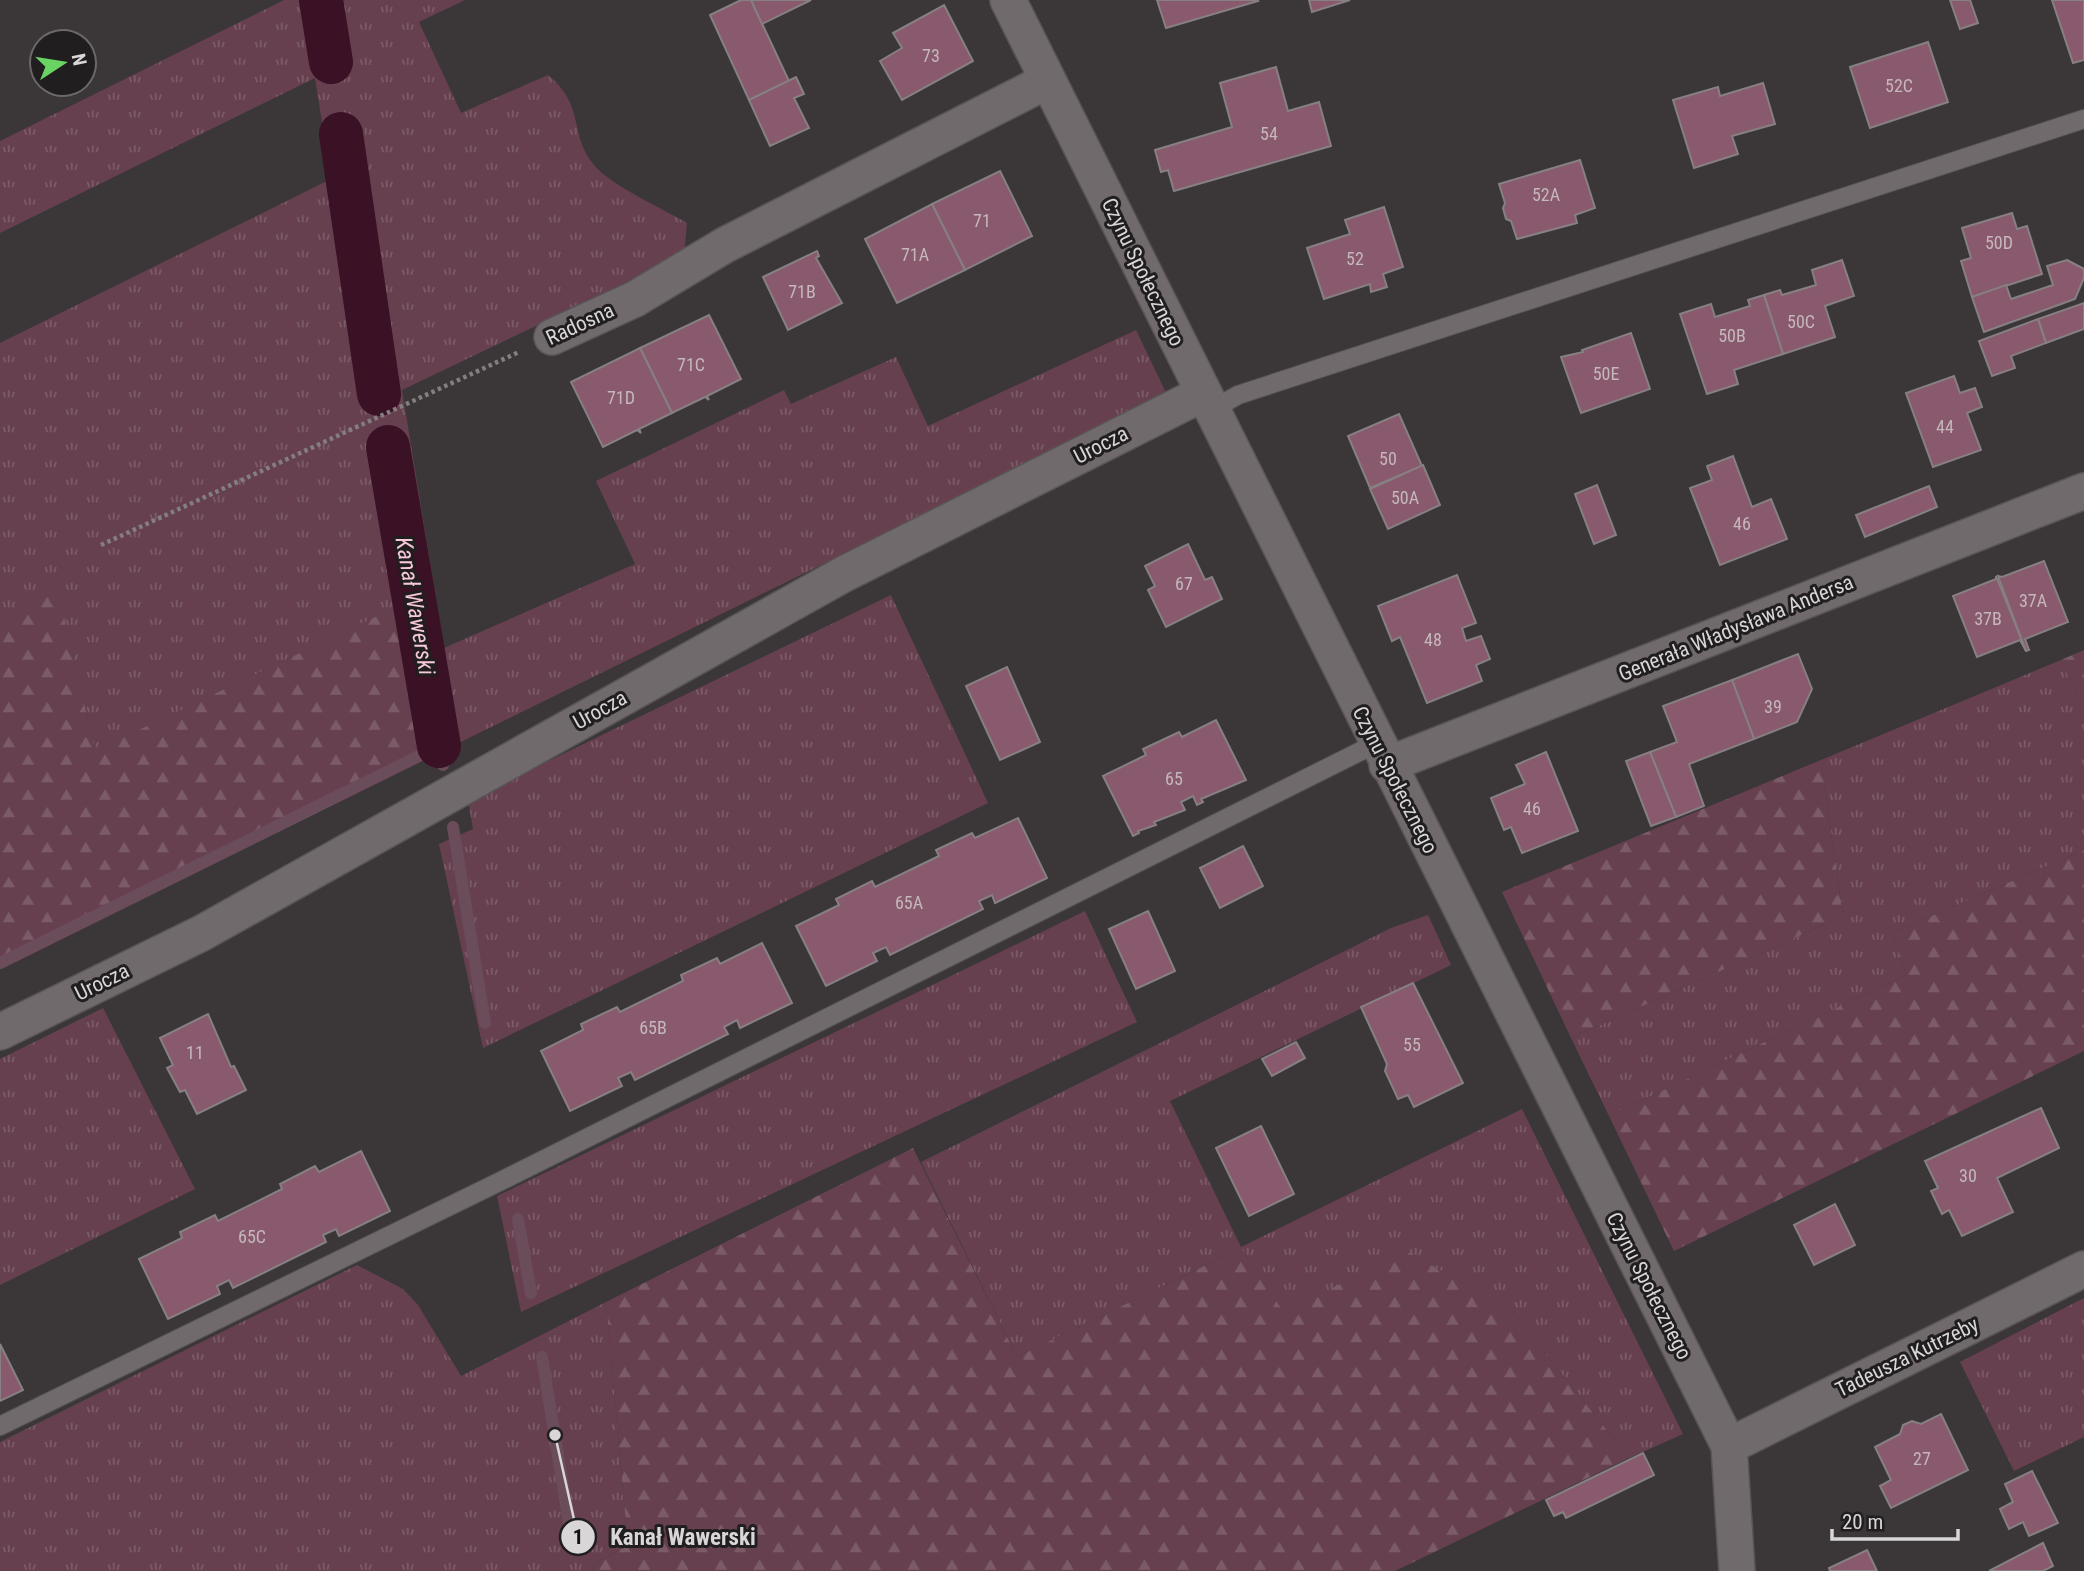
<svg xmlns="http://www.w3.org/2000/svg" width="2084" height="1571" font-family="'Roboto Condensed',sans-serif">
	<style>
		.grass { fill: url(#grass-tufts) }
		.forest { fill: url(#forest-firs) }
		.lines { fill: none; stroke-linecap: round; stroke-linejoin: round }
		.stream { stroke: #6a4c5a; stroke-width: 12 }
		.canal { stroke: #3a1125; stroke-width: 44 }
		.building { fill: #89596d; stroke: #868082; stroke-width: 2 }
		.service-casing { stroke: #595456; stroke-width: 20 }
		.minor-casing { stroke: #595456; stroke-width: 38 }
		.path { stroke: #837f80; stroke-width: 4.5; stroke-dasharray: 3.5 3.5; stroke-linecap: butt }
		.service { stroke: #706a6c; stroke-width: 18 }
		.minor { stroke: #706a6c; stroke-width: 35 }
		.labels { text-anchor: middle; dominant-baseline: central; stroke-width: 6; stroke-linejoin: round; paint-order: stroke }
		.number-label { font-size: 18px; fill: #c5b7bc }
		.street-label { font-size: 21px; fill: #d9d6d7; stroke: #211e1f }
		.water-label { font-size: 23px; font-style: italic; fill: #f7c7da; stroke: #211e1f }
		.leader { fill: none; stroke: #d9d6d7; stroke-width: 2.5 }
		.callout-dot { fill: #d9d6d7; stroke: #211e1f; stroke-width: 2.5 }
		.mark-label { font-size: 21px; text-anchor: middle; font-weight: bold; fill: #111 }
		.callout-label { font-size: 23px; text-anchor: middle; font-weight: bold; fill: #d9d6d7; stroke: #211e1f; stroke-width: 6; stroke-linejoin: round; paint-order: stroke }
	</style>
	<defs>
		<pattern id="grass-tufts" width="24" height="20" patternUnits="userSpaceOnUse" patternTransform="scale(1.75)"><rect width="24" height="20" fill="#674050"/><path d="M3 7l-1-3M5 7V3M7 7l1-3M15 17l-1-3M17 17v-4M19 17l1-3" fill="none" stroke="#7c5b68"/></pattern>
		<pattern id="forest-firs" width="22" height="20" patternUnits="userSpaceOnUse" patternTransform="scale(1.75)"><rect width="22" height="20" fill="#674050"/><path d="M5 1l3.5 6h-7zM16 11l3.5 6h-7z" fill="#7c5b68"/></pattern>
	</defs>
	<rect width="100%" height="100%" fill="#3b3638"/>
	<g class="grass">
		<path d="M284,0h181l-46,22 42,91 87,-38c38,31 20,59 46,90 16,20 69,44 93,58l-3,32 -282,135 42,258 191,-84 -39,-83 188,-91 7,14 105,-47 32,69 208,-96 31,65 -741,364 -26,-154 -305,147 -38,-165 -57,26v-270l331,-164 -16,-101 -315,155v-92z"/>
		<polygon points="891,595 988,803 483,1048 439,844 473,829 468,800"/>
		<polygon points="2061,660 2084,710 2084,850 1892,933 1906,975 1609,1116 1571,1038 1843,916 1821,760"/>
		<polygon points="1085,911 1137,1022 521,1312 497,1196"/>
		<polygon points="1428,915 1451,965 1170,1101 1241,1247 1522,1109 1683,1434 1629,1458 1513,1313 1406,1250 1284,1314 1241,1248 1017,1357 921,1162 1391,928"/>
		<polygon points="103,1008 195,1189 0,1285 0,1059"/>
		<polygon points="357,1265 403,1289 418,1305 461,1376 606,1302 628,1546 592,1564 593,1571 0,1571 0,1442"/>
		<polygon points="2084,1298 2084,1437 2014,1471 1960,1362"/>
	</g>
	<g class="forest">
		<polygon points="57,586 95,751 400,605 426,759 0,969 0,613"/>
		<polygon points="2084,650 2084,710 2061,660"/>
		<polygon points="1821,760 1843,916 1571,1038 1502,892"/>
		<polygon points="2084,850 2084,1051 1674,1251 1609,1116 1906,975 1892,933"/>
		<polygon points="913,1148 1017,1357 1241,1248 1284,1313 1406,1250 1513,1313 1629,1458 1395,1571 593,1571 592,1564 628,1546 606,1302"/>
	</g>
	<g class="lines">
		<g class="stream">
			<polyline points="453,827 485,1023"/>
			<polyline points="0,963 439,746 443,765"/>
			<polyline points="518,1219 531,1293"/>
			<polyline points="542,1357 572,1542"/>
		</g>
		<g class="canal">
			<polyline points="321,0 331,62"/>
			<polyline points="341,134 379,394"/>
			<polyline points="388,447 439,746"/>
		</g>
	</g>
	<g class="building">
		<polygon points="741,0 751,0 789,81 749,100 710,15"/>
		<polygon points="751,0 811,0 762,24"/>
		<polygon points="1157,0 1257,0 1258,1 1166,28"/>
		<polygon points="1309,0 1350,0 1312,12"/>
		<polygon points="1950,0 1970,0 1978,23 1960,29"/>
		<polygon points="2052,0 2084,0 2084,60 2073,63"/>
		<polygon points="944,5 973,61 902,100 880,61 902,48 893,33"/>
		<polygon points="1928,42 1948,102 1870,128 1850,67"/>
		<polygon points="1276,67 1288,111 1319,102 1331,146 1174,191 1168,170 1161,172 1155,150 1232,127 1220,83"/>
		<polygon points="796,77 804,94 794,98 809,128 770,146 749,100"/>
		<polygon points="1763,83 1775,124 1732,136 1738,154 1694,168 1673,100 1718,87 1720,96"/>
		<polygon points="1580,160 1595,208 1575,215 1577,223 1517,239 1511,221 1506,219 1503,208 1505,203 1499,184"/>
		<polygon points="1000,171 1032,236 965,270 932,204"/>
		<polygon points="932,204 965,270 897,303 865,239"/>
		<polygon points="1384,207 1403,267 1383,274 1387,287 1371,292 1370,284 1324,299 1307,248 1350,234 1345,220"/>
		<polygon points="2012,213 2017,229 2027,226 2042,274 1972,297 1961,261 1971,258 1962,228"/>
		<polygon points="817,251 819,256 816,258 842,303 788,330 763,277"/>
		<polygon points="1842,260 1854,296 1825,306 1835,337 1783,354 1764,295 1780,290 1782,295 1816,285 1812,270"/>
		<polygon points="2067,260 2084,269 2084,278 2075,299 1984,332 1972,297 2006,285 2011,299 2053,285 2047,266"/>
		<polygon points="1764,295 1783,354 1734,370 1738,384 1707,394 1680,314 1711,304 1715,317 1750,306 1748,300"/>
		<polygon points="2084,303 2084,329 2046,343 2038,319"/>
		<polygon points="709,315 741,379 707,396 709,400 705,397 672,413 640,348"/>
		<polygon points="2038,319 2046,343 2011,356 2015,368 1992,376 1979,341"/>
		<polygon points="1631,333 1650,389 1581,413 1561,357 1583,352 1582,350"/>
		<polygon points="640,348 672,413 639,429 641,433 637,430 603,447 571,382"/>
		<polygon points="1954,376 1960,393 1975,388 1982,407 1967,413 1981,450 1933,467 1906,393"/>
		<polygon points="1399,414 1422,466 1370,488 1348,436"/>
		<polygon points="1733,456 1752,507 1771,499 1787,539 1720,565 1690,488 1712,480 1707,466"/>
		<polygon points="1423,465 1440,505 1388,529 1370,489"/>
		<polygon points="1597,485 1616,535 1594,544 1575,494"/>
		<polygon points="1929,486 1937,507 1865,537 1856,515"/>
		<polygon points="1188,544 1205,580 1212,577 1222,599 1166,627 1148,590 1155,586 1145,566"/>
		<polygon points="2044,561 2068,622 2025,639 2029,650 2026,651 1998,576 2002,577"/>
		<polygon points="1457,575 1476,623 1462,628 1466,641 1481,636 1490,659 1476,665 1482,681 1427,703 1400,637 1392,641 1378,606"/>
		<polygon points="1996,576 2026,651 2020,640 1977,657 1953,596 1996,579"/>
		<polygon points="1798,654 1812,689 1797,722 1754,739 1732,680"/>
		<polygon points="1007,667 1040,742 1000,760 966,686"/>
		<polygon points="1732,680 1754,739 1689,764 1704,806 1676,817 1650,752 1677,742 1663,706"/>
		<polygon points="1216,720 1246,780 1201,799 1203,802 1197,805 1193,796 1181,802 1185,810 1154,822 1156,825 1138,831 1139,833 1133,836 1103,776 1146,755 1143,749 1179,732 1182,737"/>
		<polygon points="1546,752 1578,831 1522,853 1511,827 1504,830 1491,798 1525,784 1516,765"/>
		<polygon points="1650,752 1676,817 1651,826 1626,761"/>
		<polygon points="1018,818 1047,878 995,903 992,895 979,901 983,909 890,955 886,947 873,953 877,961 826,986 796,926 839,905 836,899 872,881 875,887 939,856 936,850 972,833 975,838"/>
		<polygon points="1243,846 1263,886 1220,908 1200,868"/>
		<polygon points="1148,911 1175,971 1136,989 1109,929"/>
		<polygon points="762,943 792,1003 740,1028 737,1020 724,1027 728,1034 635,1080 631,1072 618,1078 622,1086 570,1111 541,1051 583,1030 581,1024 617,1007 620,1012 683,981 681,975 717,958 720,964"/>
		<polygon points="1413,983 1463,1083 1414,1107 1408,1095 1398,1099 1385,1071 1387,1064 1361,1007"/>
		<polygon points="208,1014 231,1067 234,1066 246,1090 197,1114 185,1090 180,1092 167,1068 173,1065 160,1038"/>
		<polygon points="1296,1042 1305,1058 1272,1076 1262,1059"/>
		<polygon points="2041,1108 2059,1148 1997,1178 2013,1212 1962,1236 1949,1210 1942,1214 1931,1191 1938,1188 1925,1161"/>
		<polygon points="1261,1126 1294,1194 1249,1216 1216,1148"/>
		<polygon points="361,1151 390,1211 339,1236 336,1229 323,1235 326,1242 233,1288 229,1280 217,1286 220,1294 168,1319 139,1259 182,1238 180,1232 215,1215 218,1221 282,1189 280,1184 315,1166 319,1172"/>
		<polygon points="1835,1204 1855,1245 1814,1265 1794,1225"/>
		<polygon points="0,1344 23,1390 0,1401"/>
		<polygon points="1941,1414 1968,1470 1891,1508 1880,1486 1891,1480 1875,1447 1900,1434 1903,1425 1912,1421 1921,1424"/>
		<polygon points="1643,1453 1654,1475 1566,1518 1563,1512 1554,1516 1546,1500"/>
		<polygon points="2032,1471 2058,1523 2029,1536 2023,1522 2009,1529 2000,1509 2013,1502 2005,1484"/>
		<polygon points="2043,1543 2053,1566 2043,1571 1989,1571"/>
		<polygon points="1867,1550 1877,1571 1830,1571 1829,1568"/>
	</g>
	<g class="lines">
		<defs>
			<g id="service">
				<polyline points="1210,411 1238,395 2084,119"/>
				<polyline points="0,1426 503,1180 1377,743"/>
			</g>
			<g id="minor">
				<polyline points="1008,0 1729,1446 1737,1571"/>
				<polyline points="552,337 635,299 725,245 1047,81"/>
				<polyline points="1387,765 2084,491"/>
				<polyline points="0,1032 202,933 844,574 1202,394"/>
				<polyline points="1729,1446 2084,1269"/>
			</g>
		</defs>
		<use href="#service" class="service-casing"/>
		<use href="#minor" class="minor-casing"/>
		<polyline class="path" points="101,545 519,352"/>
		<use href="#service" class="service"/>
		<use href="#minor" class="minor"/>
	</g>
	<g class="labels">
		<g class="number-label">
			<text x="931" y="55">73</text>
			<text x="1899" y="85">52C</text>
			<text x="1269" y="133">54</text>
			<text x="1546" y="194">52A</text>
			<text x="982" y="220">71</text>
			<text x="1999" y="242">50D</text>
			<text x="915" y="254">71A</text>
			<text x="1355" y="258">52</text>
			<text x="802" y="291">71B</text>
			<text x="1801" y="321">50C</text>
			<text x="1732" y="335">50B</text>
			<text x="691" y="364">71C</text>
			<text x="1606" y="373">50E</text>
			<text x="621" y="397">71D</text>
			<text x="1945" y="426">44</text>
			<text x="1388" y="458">50</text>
			<text x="1405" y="497">50A</text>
			<text x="1742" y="523">46</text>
			<text x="1184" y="583">67</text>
			<text x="2033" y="600">37A</text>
			<text x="1988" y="618">37B</text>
			<text x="1433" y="639">48</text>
			<text x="1773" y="706">39</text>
			<text x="1174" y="778">65</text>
			<text x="1532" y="808">46</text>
			<text x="909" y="902">65A</text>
			<text x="653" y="1027">65B</text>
			<text x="1412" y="1044">55</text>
			<text x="195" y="1052">11</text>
			<text x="1968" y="1175">30</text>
			<text x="252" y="1236">65C</text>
			<text x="1922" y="1458">27</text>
		</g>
		<g class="street-label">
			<text transform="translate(1143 272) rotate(64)">Czynu Społecznego</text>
			<text transform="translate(580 324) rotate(-25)">Radosna</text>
			<text transform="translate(1101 445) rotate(-27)">Urocza</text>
			<text transform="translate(1736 628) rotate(-22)">Generała Władysława Andersa</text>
			<text transform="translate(600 710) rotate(-29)">Urocza</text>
			<text transform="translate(1395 780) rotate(63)">Czynu Społecznego</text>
			<text transform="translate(102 982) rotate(-26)">Urocza</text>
			<text transform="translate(1649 1286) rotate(63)">Czynu Społecznego</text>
			<text transform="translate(1907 1357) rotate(-26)">Tadeusza Kutrzeby</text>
		</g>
		<g class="water-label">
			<text transform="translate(415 606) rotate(80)">Kanał Wawerski</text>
		</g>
	</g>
	<path class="leader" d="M555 1435L578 1537"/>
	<g class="callout-dot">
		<circle cx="555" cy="1435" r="7"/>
		<circle cx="578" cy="1537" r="18"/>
	</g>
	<g class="mark-label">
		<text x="578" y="1544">1</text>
	</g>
	<g class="callout-label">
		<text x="683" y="1545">Kanał Wawerski</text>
	</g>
	<g transform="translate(63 63) rotate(78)"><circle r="33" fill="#211e1f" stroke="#6b6869" stroke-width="2"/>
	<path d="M0-5L12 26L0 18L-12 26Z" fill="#69d464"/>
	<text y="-10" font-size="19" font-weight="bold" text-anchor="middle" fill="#d9d6d7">N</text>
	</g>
	<path d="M1832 1529v10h126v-10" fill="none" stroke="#d9d6d7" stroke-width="3.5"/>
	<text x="1842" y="1529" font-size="21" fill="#d9d6d7" stroke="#211e1f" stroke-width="5" paint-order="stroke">20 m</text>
</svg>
